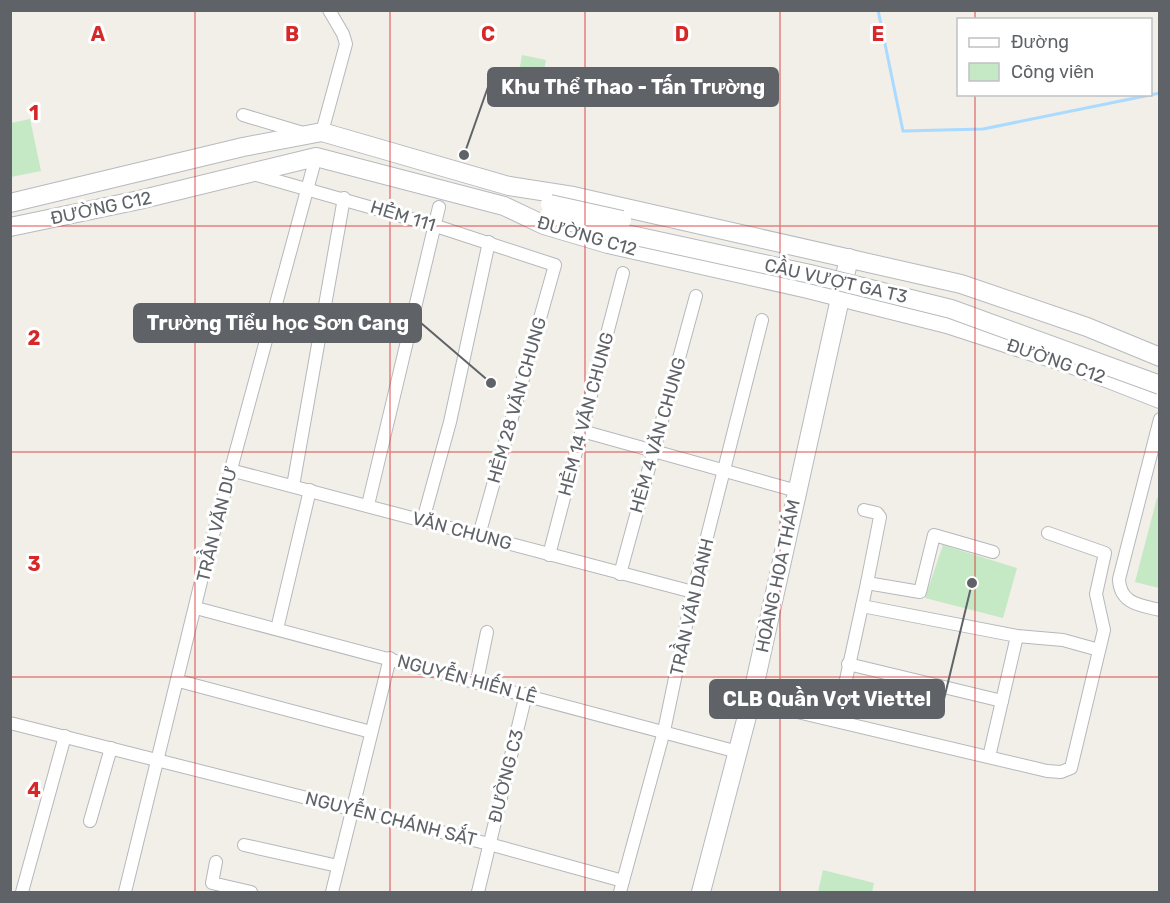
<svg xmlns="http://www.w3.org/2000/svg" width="1170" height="903" font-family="Rubik,sans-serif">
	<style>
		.green { fill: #c5e8c5 }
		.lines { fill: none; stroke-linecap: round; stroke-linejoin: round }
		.stream { stroke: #aadaff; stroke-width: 3 }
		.street-casing { stroke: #b5b8bc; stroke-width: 14 }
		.secondary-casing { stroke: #b6babf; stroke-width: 20 }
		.street { stroke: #fff; stroke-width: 12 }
		.secondary { stroke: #fff; stroke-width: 18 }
		.secondary-bridge-casing { stroke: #b6babf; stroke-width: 20; stroke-linecap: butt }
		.secondary-bridge { stroke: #fff; stroke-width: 18 }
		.grid { fill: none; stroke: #d62828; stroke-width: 1.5; stroke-opacity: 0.55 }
		.labels { text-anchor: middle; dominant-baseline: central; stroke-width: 6; stroke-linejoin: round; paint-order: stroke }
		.street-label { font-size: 18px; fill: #5f6368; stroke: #fff }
		.grid-label { font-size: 20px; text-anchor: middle; font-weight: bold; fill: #d62828; stroke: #fff; stroke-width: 6; stroke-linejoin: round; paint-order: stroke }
		.leader { fill: none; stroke: #5f6368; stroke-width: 2 }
		.callout-dot { fill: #5f6368; stroke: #fff; stroke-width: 2 }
		.callout { fill: #5f6368; stroke: #5f6368; stroke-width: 2 }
		.callout-label { font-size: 20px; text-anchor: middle; font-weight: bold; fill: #fff }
	</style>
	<rect width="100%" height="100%" fill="#f1efe8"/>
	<g class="green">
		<polygon points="522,55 546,60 537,106 514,101"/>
		<polygon points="30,119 41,171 11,177 11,123"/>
		<polygon points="1157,498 1160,498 1159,588 1135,582"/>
		<polygon points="943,545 1017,568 1003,618 925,598"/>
		<polygon points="823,870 874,883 872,892 818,892"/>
	</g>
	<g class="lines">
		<polyline class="stream" points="878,10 903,131 983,129 1160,93"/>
		<defs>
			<g id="street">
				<polyline points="243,115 303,133"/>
				<polyline points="322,132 346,44 343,34 329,10"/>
				<polyline points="253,174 436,226 555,265 479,535"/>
				<path d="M1160,419l-41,160c1,25 21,26 41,31"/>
				<polyline points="582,431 797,491"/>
				<polyline points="230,470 693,592"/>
				<polyline points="293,486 344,198"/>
				<polyline points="368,505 439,207"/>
				<polyline points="864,510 877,513 880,517 867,583"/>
				<polyline points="423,520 450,422 489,242"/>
				<polyline points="549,555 623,273"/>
				<polyline points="620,574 696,296"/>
				<polyline points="862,606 1017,636 1063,640 1099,650"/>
				<polyline points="196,608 738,752"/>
				<polyline points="277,629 310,490"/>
				<polyline points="848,664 1002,701"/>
				<polyline points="179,681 371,732"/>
				<polyline points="477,681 487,632"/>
				<polyline points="751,701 1047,771 1061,772 1071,768 1104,630 1096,594 1105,553 1048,533"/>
				<polyline points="837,721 867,583 920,592 934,535 993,552"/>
				<polyline points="10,723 489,844 623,881"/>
				<polyline points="989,757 1017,636"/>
				<polyline points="90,821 111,748"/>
				<polyline points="244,845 338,866"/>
				<polyline points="216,862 212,883 251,892"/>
				<polyline points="22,892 65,736"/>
				<polyline points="125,892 206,561 316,157"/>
				<polyline points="332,892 390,658"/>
				<polyline points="478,892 526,694"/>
				<polyline points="620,892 664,731 693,592 762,320"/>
			</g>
			<g id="secondary">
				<polyline points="10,203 243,147 322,132 509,186 573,196 961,284 1087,327 1160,357"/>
				<polyline points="10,227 139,200 316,157 504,206 544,225 608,244 808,289 947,324 1076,366 1160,399"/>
				<polyline points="701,892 751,701 849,258"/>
			</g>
		</defs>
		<use href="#street" class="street-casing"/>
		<use href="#secondary" class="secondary-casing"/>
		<use href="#street" class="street"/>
		<use href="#secondary" class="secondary"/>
		<defs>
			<g id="secondary-bridge">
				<polyline points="550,204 622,220"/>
				<polyline points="548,217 810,274 951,309 1160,385"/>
			</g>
		</defs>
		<use href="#secondary-bridge" class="secondary-bridge-casing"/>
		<use href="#secondary-bridge" class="secondary-bridge"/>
	</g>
	<path class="grid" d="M195,10v882M390,10v882M585,10v882M780,10v882M975,10v10M975,94v798M10,226h1150M10,452h1150M10,677h1150"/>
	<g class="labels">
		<g class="street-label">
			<text transform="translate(101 208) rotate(-12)">ĐƯỜNG C12</text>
			<text transform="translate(403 216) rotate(17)">HẺM 111</text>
			<text transform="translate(587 236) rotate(16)">ĐƯỜNG C12</text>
			<text transform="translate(836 281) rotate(13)">CẦU VƯỢT GA T3</text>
			<text transform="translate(1056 361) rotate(19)">ĐƯỜNG C12</text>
			<text transform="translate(517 400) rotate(-74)">HẺM 28 VĂN CHUNG</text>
			<text transform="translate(586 414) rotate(-75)">HẺM 14 VĂN CHUNG</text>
			<text transform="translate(658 435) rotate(-74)">HẺM 4 VĂN CHUNG</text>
			<text transform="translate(217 524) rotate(-76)">TRẦN VĂN DƯ</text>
			<text transform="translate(462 531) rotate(15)">VĂN CHUNG</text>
			<text transform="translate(778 576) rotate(-78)">HOÀNG HOA THÁM</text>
			<text transform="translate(692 607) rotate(-77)">TRẦN VĂN DANH</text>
			<text transform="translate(467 679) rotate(15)">NGUYỄN HIẾN LÊ</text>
			<text transform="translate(506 776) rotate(-76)">ĐƯỜNG C3</text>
			<text transform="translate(391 819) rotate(14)">NGUYỄN CHÁNH SẮT</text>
		</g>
	</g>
	<g class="grid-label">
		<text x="98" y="41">A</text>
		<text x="292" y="41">B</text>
		<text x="488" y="41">C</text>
		<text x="682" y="41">D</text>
		<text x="878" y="41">E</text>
		<text x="34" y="120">1</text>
		<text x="34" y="345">2</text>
		<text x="34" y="571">3</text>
		<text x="34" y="797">4</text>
	</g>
	<path class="leader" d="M464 155L488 87M491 383L421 323M972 583L944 699"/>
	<g class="callout-dot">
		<circle cx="464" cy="155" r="6"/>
		<circle cx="491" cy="383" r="6"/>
		<circle cx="972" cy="583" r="6"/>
	</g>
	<g class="callout">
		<rect x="488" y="68" width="290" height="38" rx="6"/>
		<rect x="134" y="304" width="287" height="38" rx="6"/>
		<rect x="710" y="680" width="234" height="38" rx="6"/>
	</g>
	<g class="callout-label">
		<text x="633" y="94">Khu Thể Thao - Tấn Trường</text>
		<text x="278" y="330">Trường Tiểu học Sơn Cang</text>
		<text x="827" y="706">CLB Quần Vợt Viettel</text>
	</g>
	<rect width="1170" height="903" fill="none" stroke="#5f6368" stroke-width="24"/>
	<rect x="957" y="18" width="195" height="78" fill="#ffffff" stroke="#bfc1c3" stroke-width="1.5"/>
	<rect x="969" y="38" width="30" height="9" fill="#ffffff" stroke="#bfc1c3" stroke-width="1.5"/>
	<text x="1011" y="48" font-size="18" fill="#5f6368">Đường</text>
	<rect x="969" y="63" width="30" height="18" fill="#c5e8c5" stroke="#bfc1c3" stroke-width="1.5"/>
	<text x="1011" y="78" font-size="18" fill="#5f6368">Công viên</text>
</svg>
